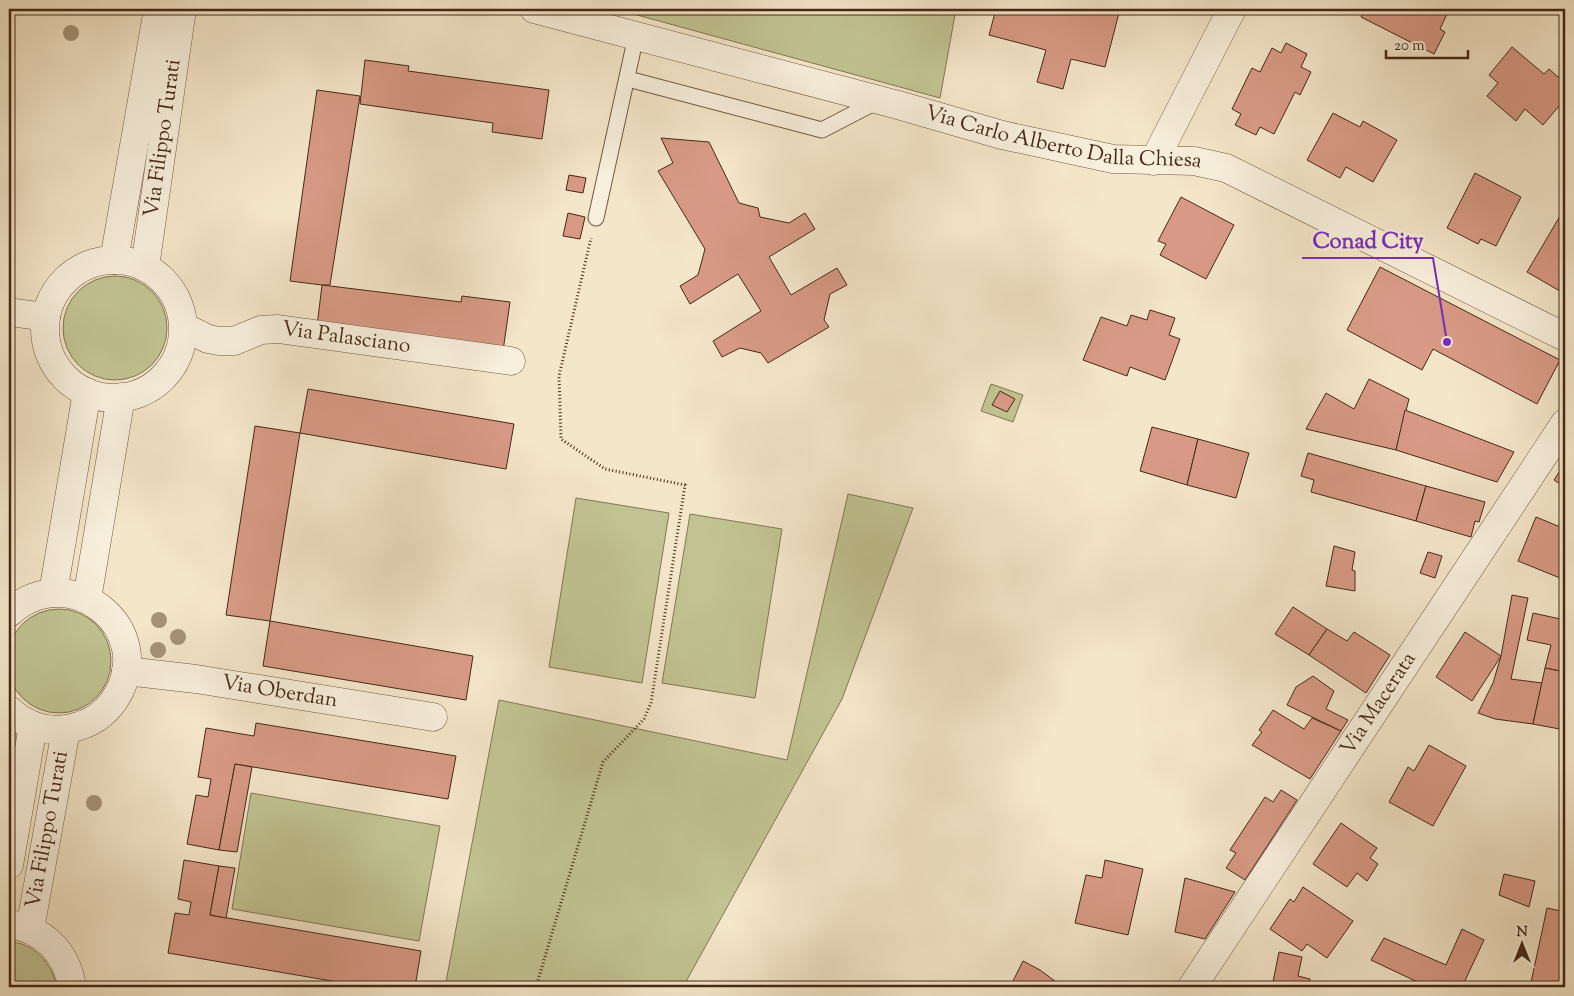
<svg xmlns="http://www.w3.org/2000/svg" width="1574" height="996" font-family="'Sorts Mill Goudy',serif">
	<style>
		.green { fill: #c2c392; stroke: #847654 }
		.building { fill: #d89a86; stroke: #452815 }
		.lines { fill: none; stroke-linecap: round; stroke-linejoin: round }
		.lane-casing { stroke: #715842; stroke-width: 17 }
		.street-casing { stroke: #715842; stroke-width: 29 }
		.path { stroke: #452815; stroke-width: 3; stroke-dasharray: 1 2.5; stroke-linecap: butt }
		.lane { stroke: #f8efdc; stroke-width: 15 }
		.street { stroke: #f8efdc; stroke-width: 28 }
		.tree { fill: #a59377 }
		.labels { text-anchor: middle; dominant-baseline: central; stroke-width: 4.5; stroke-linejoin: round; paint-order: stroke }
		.street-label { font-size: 21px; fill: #452815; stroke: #f8efdc }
		.leader { fill: none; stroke: #7b2cbf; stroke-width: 2 }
		.callout-dot { fill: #7b2cbf; stroke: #f8efdc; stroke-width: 2 }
		.callout-label { font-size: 22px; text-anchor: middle; font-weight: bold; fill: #7b2cbf; stroke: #f8efdc; stroke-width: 4.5; stroke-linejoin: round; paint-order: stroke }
	</style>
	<rect width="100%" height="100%" fill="#f4e6c9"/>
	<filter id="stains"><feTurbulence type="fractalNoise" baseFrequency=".004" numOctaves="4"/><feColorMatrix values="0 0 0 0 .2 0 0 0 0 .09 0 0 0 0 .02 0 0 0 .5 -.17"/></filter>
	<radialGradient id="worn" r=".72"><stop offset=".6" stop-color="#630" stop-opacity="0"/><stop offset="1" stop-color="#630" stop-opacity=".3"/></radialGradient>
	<g class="green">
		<polygon points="615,9 956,9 940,98"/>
		<circle cx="115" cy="328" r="52"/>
		<polygon points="991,384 1023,395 1013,422 981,411"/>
		<polygon points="848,494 913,508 842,699 683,987 445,987 499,700 787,760"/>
		<polygon points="576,498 669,513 642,683 549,667"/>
		<polygon points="690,514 782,529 755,698 662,683"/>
		<circle cx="59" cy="661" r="52"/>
		<polygon points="9,721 20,730 9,805"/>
		<polygon points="251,793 440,826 419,941 232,909"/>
		<path d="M9,942c25,0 43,22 48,45h-48z"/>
	</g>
	<g class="building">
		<polygon points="996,9 1120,9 1105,67 1071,59 1063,89 1037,82 1046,50 989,35"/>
		<polygon points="1366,9 1442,9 1448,12 1440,29 1445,32 1434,54 1361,17"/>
		<polygon points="1286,43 1307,54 1301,67 1311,72 1300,95 1295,92 1274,134 1260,127 1256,135 1235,125 1241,114 1232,109 1252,68 1260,72 1272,48 1281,53"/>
		<polygon points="1512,47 1544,74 1549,69 1565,83 1565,99 1543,125 1525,109 1516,121 1487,96 1498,83 1489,75"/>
		<polygon points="365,60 409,66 408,71 549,90 542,139 492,132 493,123 360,104"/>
		<polygon points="317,90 360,96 330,285 322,285 290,281"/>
		<polygon points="1333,113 1360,127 1363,121 1397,140 1373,182 1346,167 1340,178 1307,160"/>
		<polygon points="661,138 709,142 739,203 758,208 760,217 789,223 805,213 815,229 769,257 791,295 837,268 847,285 830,294 824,320 829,327 768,363 761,353 740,348 722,357 713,341 761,311 738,274 690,304 680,286 698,275 705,249 658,171 673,163"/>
		<polygon points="1475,173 1521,197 1496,246 1481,239 1478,244 1447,228"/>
		<polygon points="569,175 586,178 583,193 566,190"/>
		<polygon points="1181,197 1234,225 1206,279 1160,255 1166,244 1158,241"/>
		<polygon points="1563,211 1565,212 1565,294 1527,272"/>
		<polygon points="568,213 585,217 580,239 563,236"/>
		<polygon points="1380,267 1560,360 1537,404 1433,349 1422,370 1347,330"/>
		<polygon points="322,285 461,302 462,296 510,302 503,351 317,326"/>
		<polygon points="1150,310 1175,318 1169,335 1180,339 1165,380 1130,367 1127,376 1083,360 1101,317 1127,326 1131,315 1147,320"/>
		<polygon points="1369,379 1409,399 1396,450 1306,429 1326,393 1354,409"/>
		<polygon points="308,389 514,424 506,469 300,433"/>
		<polygon points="1000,391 1015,399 1007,412 992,405"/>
		<polygon points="1405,410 1514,452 1497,482 1396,450"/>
		<polygon points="255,426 300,433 270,621 226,615"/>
		<polygon points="1152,427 1198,439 1187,485 1140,471"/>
		<polygon points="1198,439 1249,453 1236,498 1187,485"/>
		<polygon points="1308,453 1426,486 1416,521 1311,492 1314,480 1301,476"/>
		<polygon points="1565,463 1565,487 1554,480"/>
		<polygon points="1426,486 1485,502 1479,522 1475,521 1471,537 1416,521"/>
		<polygon points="1536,517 1565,529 1565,580 1518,561"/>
		<polygon points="1334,546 1355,552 1352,570 1355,571 1355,591 1326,586"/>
		<polygon points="1428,552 1442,556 1435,578 1420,573"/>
		<polygon points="1512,595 1528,598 1511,679 1542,683 1533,724 1495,719 1478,713 1493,683 1501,656"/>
		<polygon points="1293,607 1327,629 1309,655 1275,634"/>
		<polygon points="1533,613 1565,620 1565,672 1545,668 1551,645 1527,640"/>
		<polygon points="270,621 473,656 466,700 263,666"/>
		<polygon points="1327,629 1347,641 1354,632 1390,655 1366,693 1309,655"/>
		<polygon points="1465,632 1501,656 1472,701 1436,677"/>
		<polygon points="1545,668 1565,672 1565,730 1533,724"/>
		<polygon points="1313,676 1334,691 1326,709 1348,720 1341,731 1287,705 1296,687"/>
		<polygon points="1273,710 1304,729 1312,718 1341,731 1310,779 1252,745 1262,732 1259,730"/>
		<polygon points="256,723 456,756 448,799 235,764 219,850 187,844 196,795 208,797 211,779 198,777 206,728 254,736"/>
		<polygon points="1429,745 1466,766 1433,826 1389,802 1408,767 1414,771"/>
		<polygon points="235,764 252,767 237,852 219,850"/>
		<polygon points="1281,790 1297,800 1245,880 1226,868 1236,853 1230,850 1265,797 1273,802"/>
		<polygon points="1341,823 1377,848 1370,858 1378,864 1367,881 1357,873 1347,887 1313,864"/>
		<polygon points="184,860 219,866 210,915 421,951 415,987 367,987 168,953 175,913 189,915 191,902 178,899"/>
		<polygon points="1105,860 1143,869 1128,935 1075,923 1086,875 1102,878"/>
		<polygon points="219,866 235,868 226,918 210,915"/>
		<polygon points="1504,874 1535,881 1529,907 1499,895"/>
		<polygon points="1185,878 1235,892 1205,939 1175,932"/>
		<polygon points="1303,887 1353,921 1327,958 1307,944 1302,951 1270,929 1290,899 1294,902"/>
		<polygon points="1547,908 1565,912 1565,987 1530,987"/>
		<polygon points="1462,929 1484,940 1462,987 1428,987 1371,960 1384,938 1446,965"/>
		<polygon points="1279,952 1302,957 1298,976 1310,979 1308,987 1272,987"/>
		<polygon points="1023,961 1040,970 1063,987 1010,987"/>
	</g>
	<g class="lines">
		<defs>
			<g id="lane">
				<polyline points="628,79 822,130 878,101"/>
				<polyline points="596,218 636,36"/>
			</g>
			<g id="street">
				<path id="s1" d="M534,9l364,96 104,30 111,24 81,2 32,7 339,169"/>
				<polyline points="1154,161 1232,9"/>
				<polyline points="114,260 158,9"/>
				<circle cx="114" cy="329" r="69"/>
				<path id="s2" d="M145,267l37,-258"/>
				<polyline points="9,312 46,317"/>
				<path id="s3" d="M184,327l24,12 11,2h15l27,-11 17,-1 233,32"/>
				<polyline points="53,593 87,392"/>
				<polyline points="87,599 121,397"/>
				<path d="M9,613c61,-56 151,17 106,86 -10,15 -25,25 -43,29 -24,5 -46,-2 -63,-18"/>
				<path id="s4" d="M126,671l70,8 237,38"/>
				<polyline points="9,865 33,726"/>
				<path d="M9,924c34,5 58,28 63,63"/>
				<path id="s5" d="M30,929l36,-199"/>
				<path id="s6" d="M1192,987l373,-564"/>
			</g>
		</defs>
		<use href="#lane" class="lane-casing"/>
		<use href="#street" class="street-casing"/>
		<polyline class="path" points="536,987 603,762 644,719 651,703 685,485 605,469 561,439 559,376 591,238"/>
		<use href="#lane" class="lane"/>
		<use href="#street" class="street"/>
	</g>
	<g class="tree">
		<circle cx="71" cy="33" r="8"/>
		<circle cx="159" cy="620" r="8"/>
		<circle cx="178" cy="637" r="8"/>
		<circle cx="158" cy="650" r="8"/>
		<circle cx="94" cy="803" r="8"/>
	</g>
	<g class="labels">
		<g class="street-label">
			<text stroke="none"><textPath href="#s1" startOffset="546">Via Carlo Alberto Dalla Chiesa</textPath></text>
			<text stroke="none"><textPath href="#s2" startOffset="130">Via Filippo Turati</textPath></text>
			<text stroke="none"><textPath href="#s3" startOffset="168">Via Palasciano</textPath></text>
			<text stroke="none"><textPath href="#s4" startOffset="155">Via Oberdan</textPath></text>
			<text stroke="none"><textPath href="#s6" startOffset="339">Via Macerata</textPath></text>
			<text stroke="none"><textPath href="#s5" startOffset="101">Via Filippo Turati</textPath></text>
		</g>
	</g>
	<path class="leader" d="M1447 342L1433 258H1302"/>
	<circle class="callout-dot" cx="1447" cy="342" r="5"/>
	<g class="callout-label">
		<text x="1368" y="248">Conad City</text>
	</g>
	<rect width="1574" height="996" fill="none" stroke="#f4e6c9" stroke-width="30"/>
	<rect x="10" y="10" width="1554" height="976" fill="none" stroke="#452815" stroke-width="2.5"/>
	<rect x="15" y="15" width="1544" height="966" fill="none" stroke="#452815"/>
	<g transform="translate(1522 944)" stroke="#f8efdc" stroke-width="4" paint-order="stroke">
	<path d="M0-4L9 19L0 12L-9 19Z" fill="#452815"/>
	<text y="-8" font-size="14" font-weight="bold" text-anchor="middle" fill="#452815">N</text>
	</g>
	<path d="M1386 50v8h82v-8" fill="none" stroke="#452815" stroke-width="2.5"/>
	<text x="1394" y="50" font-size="15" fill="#452815" stroke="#f8efdc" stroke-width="4" paint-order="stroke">20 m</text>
	<rect width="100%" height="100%" filter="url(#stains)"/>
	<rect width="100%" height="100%" fill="url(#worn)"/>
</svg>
